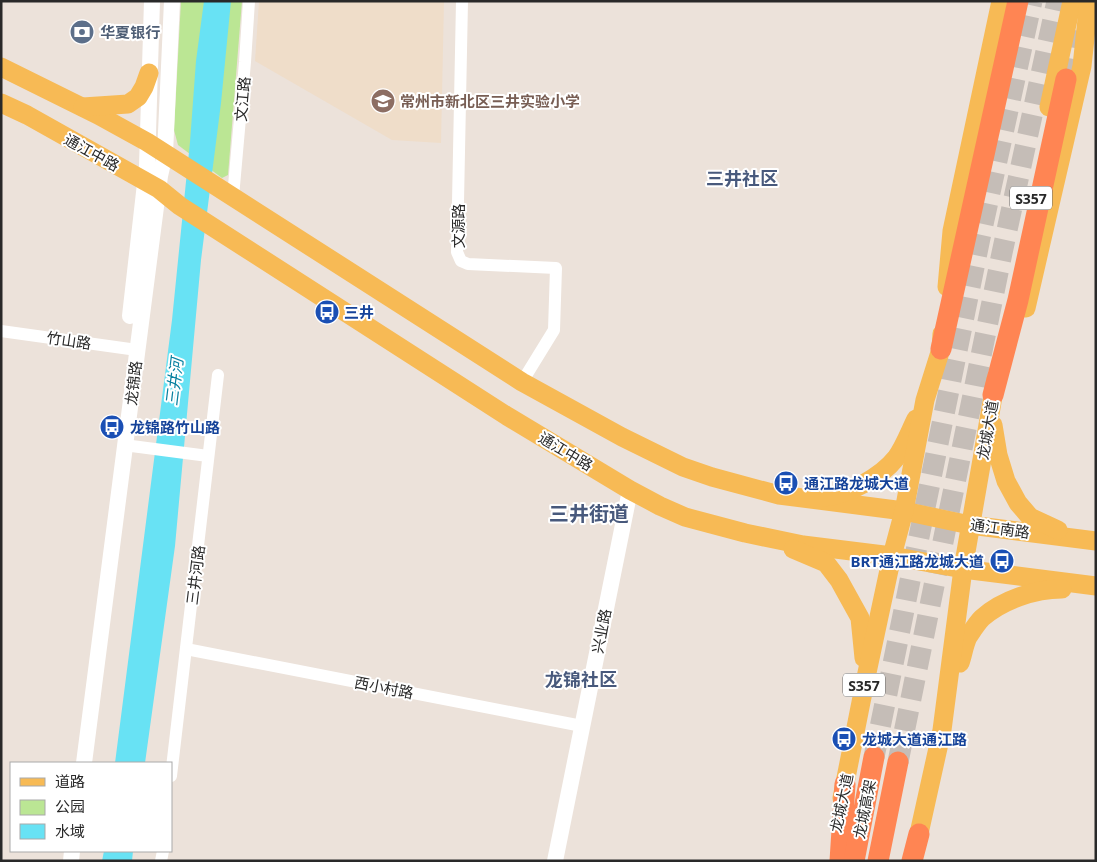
<svg xmlns="http://www.w3.org/2000/svg" width="1097" height="862" font-family="'Noto Sans','Noto Sans SC',sans-serif">
	<style>
		.education { fill: #efddc9 }
		.green { fill: #bbe694 }
		.water { fill: #68e2f4 }
		.lines { fill: none; stroke-linecap: round; stroke-linejoin: round }
		.highway-tunnel { stroke: #c5bdb7; stroke-width: 21; stroke-dasharray: 21 11; stroke-linecap: butt }
		.street { stroke: #fff; stroke-width: 12 }
		.secondary { stroke: #fff; stroke-width: 16 }
		.primary { stroke: #f7ba55; stroke-width: 19 }
		.highway { stroke: #ff8553; stroke-width: 21 }
		.labels { text-anchor: middle; dominant-baseline: central; stroke-width: 4; stroke-linejoin: round; paint-order: stroke }
		.shield { fill: #fff; stroke: #696969; stroke-width: 1 }
		.shield-label { font-size: 14px; font-weight: bold; fill: #292929 }
		.service-label { font-size: 15px; font-weight: bold; fill: #4e5e75; stroke: #fff; text-anchor: start }
		.street-label { font-size: 15px; fill: #292929; stroke: #fff }
		.education-label { font-size: 15px; font-weight: bold; fill: #785e54; stroke: #fff; text-anchor: start }
		.transit-label { font-size: 15px; font-weight: bold; fill: #164399; stroke: #fff; text-anchor: start }
		.water-label { font-size: 16px; font-style: italic; fill: #0781a0; stroke: #fff }
		.quarter-label { font-size: 18px; font-weight: bold; fill: #48597c; stroke: #fff }
		.district-label { font-size: 20px; font-weight: bold; fill: #48597c; stroke: #fff }
	</style>
	<rect width="100%" height="100%" fill="#ece2da"/>
	<polygon class="education" points="259,1 444,1 441,143 392,140 255,61"/>
	<polygon class="green" points="181,1 242,1 228,175 222,178 178,145 174,130"/>
	<g class="water">
		<polygon points="204,1 231,1 221,103 201,260 175,546 145,763 115,763 172,320 190,142 196,61"/>
		<polygon points="104,851 133,851 132,861 102,861"/>
	</g>
	<g class="lines">
		<g class="highway-tunnel">
			<polyline points="1066,79 1074,30"/>
			<polyline points="874,757 980,238 1032,1"/>
			<polyline points="898,762 1002,253 1057,1"/>
		</g>
		<g class="street">
			<polyline points="462,1 457,252 461,261 468,264 556,268 554,330 522,382"/>
			<polyline points="233,197 245,62 249,1"/>
			<polyline points="1,331 137,350"/>
			<polyline points="124,445 208,456"/>
			<polyline points="186,649 582,726"/>
			<polyline points="171,776 218,375"/>
			<polyline points="161,861 163,851"/>
		</g>
		<g class="secondary">
			<polyline points="130,316 147,166 152,1"/>
			<polyline points="84,763 160,176 165,154 172,1"/>
			<polyline points="71,861 72,851"/>
			<polyline points="555,861 630,490"/>
		</g>
		<g class="primary">
			<polyline points="1,67 98,115 147,142 183,165 522,382 622,437 683,467 712,477 779,495 904,511 970,525 1096,541"/>
			<polyline points="1,103 27,115 159,189 180,206 507,416 630,490 660,506 685,517 745,533 803,545 892,556 963,569 1096,586"/>
			<polyline points="83,107 128,104 138,97 144,87 149,73"/>
			<polyline points="1049,107 1072,1"/>
			<polyline points="947,287 952,231 1001,1"/>
			<polyline points="1026,308 1082,66 1089,1"/>
			<polyline points="993,425 998,455 1006,481 1018,503 1030,517 1058,530"/>
			<path d="M824,497c24,-2 57,-20 72,-39 8,-11 14,-27 20,-39"/>
			<polyline points="793,549 826,563 839,580 860,618 864,658"/>
			<path d="M960,663c3,-8 4,-18 8,-26 4,-6 9,-14 14,-19 20,-18 53,-29 80,-29"/>
			<polyline points="842,798 865,682 892,556 904,511 925,400 941,349 942,334"/>
			<polyline points="916,847 942,730 963,569 996,379"/>
		</g>
		<g class="highway">
			<polyline points="941,349 1018,1"/>
			<polyline points="993,395 1018,300 1066,79"/>
			<polyline points="840,861 845,784"/>
			<polyline points="854,861 874,757"/>
			<polyline points="878,861 898,762"/>
			<polyline points="912,861 919,834"/>
		</g>
	</g>
	<defs>
		<symbol id="bank-disc" viewBox="-11 -11 22 22"><circle r="9.5" fill="#5c6f8a" stroke="#fff"/><path d="M-6-4H6V4H-6ZM0-2.3a2.3 2.3 0 1 0 0 4.6a2.3 2.3 0 1 0 0-4.6Z" fill="#fff"/></symbol>
		<symbol id="school-disc" viewBox="-11 -11 22 22"><circle r="9.5" fill="#8d6e63" stroke="#fff"/><path d="M0-5L7-2L0 1L-7-2ZM-4 1L0 2.5L4 1V4Q0 6-4 4Z" fill="#fff"/></symbol>
		<symbol id="bus-disc" viewBox="-11 -11 22 22"><circle r="9.5" fill="#1a4fb4" stroke="#fff"/><path d="M-5-6H5V4H4V6H2V4H-2V6H-4V4H-5ZM-3.5-4V0h7V-4ZM-3.5 1.2v1.5H-2V1.2ZM2 1.2v1.5H3.5V1.2Z" fill="#fff"/></symbol>
	</defs>
	<g fill-rule="evenodd">
		<use href="#bank-disc" x="68" y="18" width="28" height="28"/>
		<use href="#school-disc" x="369" y="87" width="28" height="28"/>
		<use href="#bus-disc" x="313" y="298" width="28" height="28"/>
		<use href="#bus-disc" x="98" y="413" width="28" height="28"/>
		<use href="#bus-disc" x="772" y="469" width="28" height="28"/>
		<use href="#bus-disc" x="988" y="547" width="28" height="28"/>
		<use href="#bus-disc" x="830" y="725" width="28" height="28"/>
	</g>
	<g class="labels">
		<g class="shield">
			<rect x="1010" y="186.5" width="42" height="23" rx="4"/>
			<rect x="843" y="673.5" width="42" height="23" rx="4"/>
		</g>
		<g class="shield-label">
			<text x="1031" y="198">S357</text>
			<text x="864" y="685">S357</text>
		</g>
		<g class="service-label">
			<text x="100" y="32">华夏银行</text>
		</g>
		<g class="street-label">
			<text transform="translate(242 99) rotate(-85)">文江路</text>
			<text transform="translate(92 152) rotate(29)">通江中路</text>
			<text transform="translate(458 226) rotate(-90)">文源路</text>
			<text transform="translate(69 340) rotate(8)">竹山路</text>
			<text transform="translate(133 383) rotate(-83)">龙锦路</text>
			<text transform="translate(987 430) rotate(-80)">龙城大道</text>
			<text transform="translate(566 451) rotate(31)">通江中路</text>
			<text transform="translate(1000 528) rotate(8)">通江南路</text>
			<text transform="translate(195 575) rotate(-83)">三井河路</text>
			<text transform="translate(601 631) rotate(-79)">兴业路</text>
			<text transform="translate(384 687) rotate(11)">西小村路</text>
			<text transform="translate(841 803) rotate(-78)">龙城大道</text>
			<text transform="translate(864 809) rotate(-79)">龙城高架</text>
		</g>
		<g class="education-label">
			<text x="400" y="101">常州市新北区三井实验小学</text>
		</g>
		<g class="transit-label">
			<text x="344" y="312">三井</text>
			<text x="130" y="427">龙锦路竹山路</text>
			<text x="804" y="483">通江路龙城大道</text>
			<text x="984" y="561" text-anchor="end">BRT通江路龙城大道</text>
			<text x="862" y="739">龙城大道通江路</text>
		</g>
		<g class="water-label">
			<text transform="translate(174 382) rotate(-83)">三井河</text>
		</g>
		<g class="quarter-label">
			<text x="742" y="178">三井社区</text>
			<text x="581" y="679">龙锦社区</text>
		</g>
		<g class="district-label">
			<text x="589" y="513">三井街道</text>
		</g>
	</g>
	<rect width="1097" height="862" fill="none" stroke="#292929" stroke-width="5"/>
	<rect x="10" y="762" width="162" height="90" fill="#ffffff" stroke="#a9a9a9"/>
	<rect x="20" y="778" width="25" height="8" fill="#f7ba55" stroke="#a9a9a9"/>
	<text x="55" y="787" font-size="15" fill="#292929">道路</text>
	<rect x="20" y="800" width="25" height="15" fill="#bbe694" stroke="#a9a9a9"/>
	<text x="55" y="812" font-size="15" fill="#292929">公园</text>
	<rect x="20" y="824" width="25" height="15" fill="#68e2f4" stroke="#a9a9a9"/>
	<text x="55" y="837" font-size="15" fill="#292929">水域</text>
</svg>
